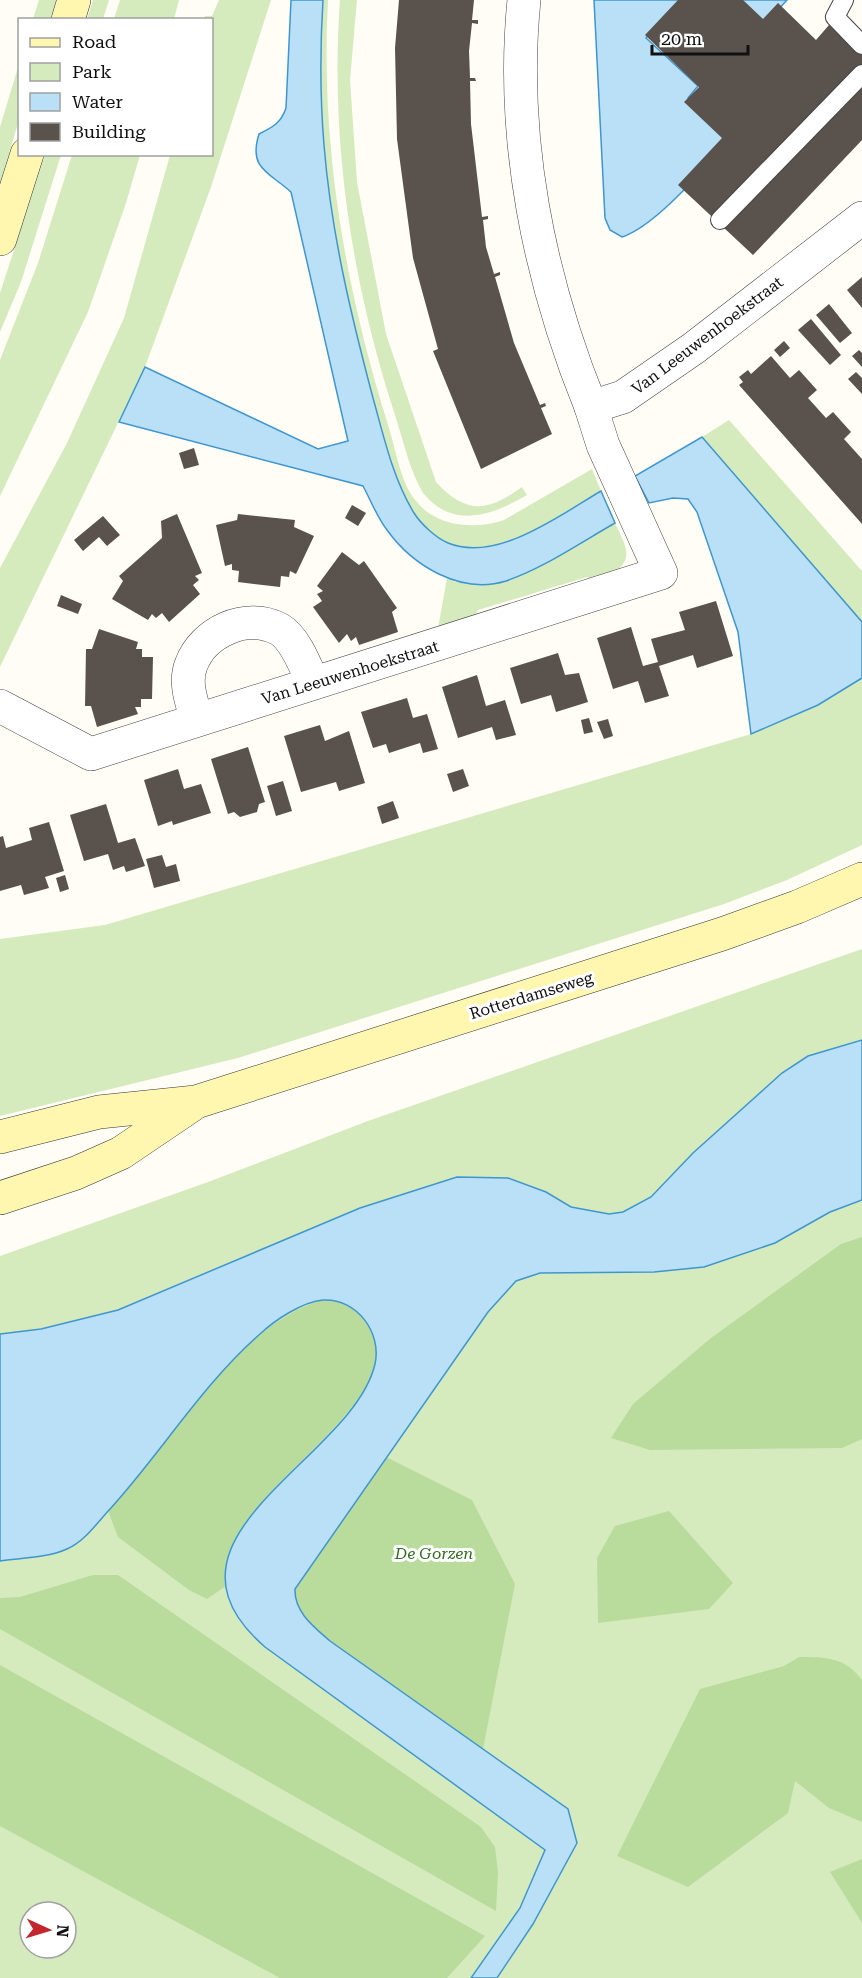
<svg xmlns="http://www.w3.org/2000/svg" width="862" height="1978" font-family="'Roboto Serif',serif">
<rect width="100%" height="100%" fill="#fffdf5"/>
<g fill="#d5ebbd" fill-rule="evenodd">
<path d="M39,0H57L50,19H33Z"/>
<path d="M93,0H109L103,19H87Z"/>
<path d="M120,0H179L174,19H114Z"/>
<path d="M219,0H271L211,187L145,367L0,667V568L67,443L124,318L170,155L212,154V20L204,19L205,16H212Z"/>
<path d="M323,0H328C320,145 345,287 388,425C396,449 400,482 416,501C436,527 475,530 504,520L592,469L601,491C560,515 497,563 448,543C436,538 421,524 414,513C393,479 384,437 373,398C350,315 331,231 324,145C320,97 320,48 323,0Z"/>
<path d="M340,0H357L350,80L357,182L386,334L436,482C468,516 488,511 522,487L527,495C493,515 453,530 423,493C409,469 403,439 394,412C351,279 330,140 340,0Z"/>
<path d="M19,64V120L0,183V127Z"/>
<path d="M45,155H61L21,282L0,332V293Z"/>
<path d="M72,155H140L126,203L88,312L0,496V360L38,263Z"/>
<path d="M729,420L862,571V622L702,437Z"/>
<path d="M615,523C631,556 633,560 602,583L587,577L478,610L469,625L437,634L447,578L455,582L505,581L538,566Z"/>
<path d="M862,678V845L787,880L724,904L238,1058L0,1116V939L105,925L751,734L818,705Z"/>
<path d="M862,949V1978H0V1256L208,1182L368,1121ZM30,1912H66V1948H30Z"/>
</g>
<g fill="#b9dc9c">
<path d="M862,1237V1439L842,1448L650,1450L611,1438L633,1404L711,1338L841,1244Z"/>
<path d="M322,1300C342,1301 357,1308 368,1325C420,1405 211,1496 226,1586L207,1599L189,1590L118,1537L108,1511C168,1445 234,1326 322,1300Z"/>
<path d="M386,1457L472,1500L515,1584L483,1749L330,1641C314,1627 294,1612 295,1589Z"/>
<path d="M669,1511L733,1583L709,1609L598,1623L597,1558L615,1526Z"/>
<path d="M93,1575H118L481,1827L495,1847L498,1872L496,1911L0,1629V1598L20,1597Z"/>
<path d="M799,1657C826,1657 845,1657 862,1680V1822L829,1808L795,1781L788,1813L688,1887L617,1856L700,1689L784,1666Z"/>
<path d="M0,1665L485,1936L447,1978H280L0,1826Z"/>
<path d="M862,1859V1923L830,1872Z"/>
</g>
<g fill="#b9e0f7" stroke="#3f96cf" stroke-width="1.5">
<path d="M291,0H323C320,48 320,97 324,145C331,232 351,315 373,398C384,437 393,479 414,513C421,524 436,538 448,543C497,563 560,515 601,491L615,523C580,543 544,568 506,581C461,595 413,566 387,530C377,517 371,501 363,486L119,422L145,367L318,449L348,441L291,192C269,172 248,169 259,134C273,127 281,123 286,108Z"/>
<path d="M594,0H680L646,38L698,86L688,98L733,138C706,166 656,226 622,237L610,230L605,218Z"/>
<path d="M740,0H787L766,23Z"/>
<path d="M702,437L862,622V678L818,705L751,734L738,632L697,512L688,499L673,498L649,503L635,476Z"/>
<path d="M862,1040V1200L830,1212L775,1243L704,1267L654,1272L540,1273L516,1281L488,1312L295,1589C294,1612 314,1627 330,1641L568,1809L577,1843L533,1924L497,1978H471L520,1908L545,1850L265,1647C138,1537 353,1460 375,1364C382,1333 357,1298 323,1300C302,1302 275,1320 260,1334C202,1385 161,1453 110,1509C97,1523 84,1542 67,1549C47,1558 21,1558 0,1561V1334L41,1329L118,1310L360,1208L457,1177L508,1178L546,1192L571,1207L609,1214L623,1212L651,1197L693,1153L782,1073L808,1056Z"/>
</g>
<g fill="#5a524d">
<path d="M399,0H474L472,20H478V24L472,23L469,51L470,78H475L476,81H470L471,124L482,217L488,216V219L483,220L486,247L494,274L500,272V275L495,277L514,343L540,405L545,403L546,406L541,408L552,434L481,469L433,351L438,349L413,258L397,139L395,48Z"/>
<path d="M678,0H743L763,19L778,3L816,40L829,25L855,49L862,42V140L753,255L678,185L722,138L684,102L699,87L645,35Z"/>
<path d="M862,277V308L847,290Z"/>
<path d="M829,304L852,333L840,343L816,315Z"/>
<path d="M811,319L841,355L830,365L798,330Z"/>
<path d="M784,341L790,348L780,357L774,350Z"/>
<path d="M859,350L862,353V367L852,356Z"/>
<path d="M771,356L790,378L799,370L817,390L808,398L826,418L833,412L851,432L844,439L862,459V524L739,385L743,382L739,377L748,370L751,374Z"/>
<path d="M856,372L862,378V394L848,379Z"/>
<path d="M194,448L199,465L184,469L179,453Z"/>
<path d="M352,505L366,513L358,526L345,518Z"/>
<path d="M177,514L202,573L195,576L199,580L193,585L200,594L169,622L162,613L156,618L152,614L148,620L112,599L123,581L119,576L162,538L161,521Z"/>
<path d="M238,514L295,520L294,527L314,536L296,574L290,571L289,577L281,576L280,587L238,582L239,571L232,570V564L225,566L216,525L237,520Z"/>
<path d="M103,516L120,535L107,546L99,537L83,551L74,540Z"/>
<path d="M342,552L359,565L364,561L397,608L392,612L398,632L359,645L356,637L351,641L347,634L339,643L313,607L322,601L317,594L323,591L317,586Z"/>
<path d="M61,595L82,604L78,614L57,606Z"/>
<path d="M716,601L733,656L697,668L693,655L659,666L669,696L645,703L638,681L613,689L597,638L631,627L643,666L658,662L651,639L685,630L679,612Z"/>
<path d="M99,629L138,642L136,649H142V657H153L152,699H141V707H135L138,714L97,727L91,706H85L86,649H92Z"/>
<path d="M558,653L565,675L579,673L588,702L556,712L551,695L521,704L510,668Z"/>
<path d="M477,675L486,706L505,700L516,735L496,740L492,727L458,738L442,687Z"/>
<path d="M407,698L413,718L427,714L438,749L423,753L420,743L389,753L386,744L373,748L361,712Z"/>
<path d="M589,718L593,732L584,734L581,720Z"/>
<path d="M608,719L613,736L604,739L597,722Z"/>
<path d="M320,725L325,741L349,731L365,783L339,791L336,782L301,792L284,736Z"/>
<path d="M248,747L265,802L259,804L257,812L240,817L234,812L228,814L211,759Z"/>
<path d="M178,769L184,789L201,784L211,813L173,825L172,821L158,826L144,780Z"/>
<path d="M463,769L469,786L453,792L447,774Z"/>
<path d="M283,781L292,811L276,816L267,786Z"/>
<path d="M393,801L399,818L382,824L377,807Z"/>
<path d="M106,804L118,843L135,838L145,866L126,872L124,866L113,870L108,854L84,861L70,815Z"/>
<path d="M49,822L64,871L45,877L49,888L24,895L21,885L0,891V837L3,836L6,848L32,840L29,828Z"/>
<path d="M162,855L166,867L176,864L180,881L154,888L146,859Z"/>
<path d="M65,875L69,889L60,892L56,878Z"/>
</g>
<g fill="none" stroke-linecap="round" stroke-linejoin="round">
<defs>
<g id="lane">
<path d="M844,0L835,17L862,45"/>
<path d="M720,220L862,74"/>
</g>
<g id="street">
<path d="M524,0C510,138 539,279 591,407L623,397L694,348L862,218"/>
<path d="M0,706L91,754L661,573L603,445L591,407"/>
<path d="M197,720C192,703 184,683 191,665C203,632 246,612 279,629C295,638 306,667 313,683"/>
</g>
<g id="secondary">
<path d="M68,20L74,0"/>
<path d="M0,239L27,154"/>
<path d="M0,1137L99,1112L196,1102L722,934L797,907L862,879"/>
<path d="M0,1198L76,1173L121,1153L192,1105"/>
</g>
</defs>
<use href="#lane" stroke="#444" stroke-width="20"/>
<use href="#street" stroke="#444" stroke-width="34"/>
<use href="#secondary" stroke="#333" stroke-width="34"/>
<use href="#lane" stroke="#fff" stroke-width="18"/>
<use href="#street" stroke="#fff" stroke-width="33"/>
<use href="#secondary" stroke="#fff6b0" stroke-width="33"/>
</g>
<g text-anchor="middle" stroke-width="6" stroke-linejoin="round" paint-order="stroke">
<g font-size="16" fill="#111" stroke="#fff">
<text transform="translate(707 335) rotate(-37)" y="6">Van Leeuwenhoekstraat</text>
<text transform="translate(350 672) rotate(-17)" y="6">Van Leeuwenhoekstraat</text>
<text transform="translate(531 995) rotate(-17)" y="6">Rotterdamseweg</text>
</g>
<g font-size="16" font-style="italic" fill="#2f6b1f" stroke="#fff">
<text x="434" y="1559">De Gorzen</text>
</g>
</g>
<rect x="18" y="18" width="195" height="138" fill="#ffffff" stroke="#a0a0a0" stroke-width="1.5"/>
<rect x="30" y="38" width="30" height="9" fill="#fff6b0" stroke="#a0a0a0" stroke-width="1.5"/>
<text x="72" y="48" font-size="18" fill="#111111">Road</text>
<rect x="30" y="63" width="30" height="18" fill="#d5ebbd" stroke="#a0a0a0" stroke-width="1.5"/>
<text x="72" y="78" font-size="18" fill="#111111">Park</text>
<rect x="30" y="93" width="30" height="18" fill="#b9e0f7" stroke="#a0a0a0" stroke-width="1.5"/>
<text x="72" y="108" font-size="18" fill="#111111">Water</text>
<rect x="30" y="123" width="30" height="18" fill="#5a524d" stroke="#a0a0a0" stroke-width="1.5"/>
<text x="72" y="138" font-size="18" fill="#111111">Building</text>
<g transform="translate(48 1930) rotate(94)"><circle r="28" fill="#ffffff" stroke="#a0a0a0" stroke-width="1.5"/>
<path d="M0-4.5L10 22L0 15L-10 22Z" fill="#c4262e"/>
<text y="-9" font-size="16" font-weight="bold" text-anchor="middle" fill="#111111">N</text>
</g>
<path d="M652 45v9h96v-9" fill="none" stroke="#111111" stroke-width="3"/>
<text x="661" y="45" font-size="18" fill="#111111" stroke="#ffffff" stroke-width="4.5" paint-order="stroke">20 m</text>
</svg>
